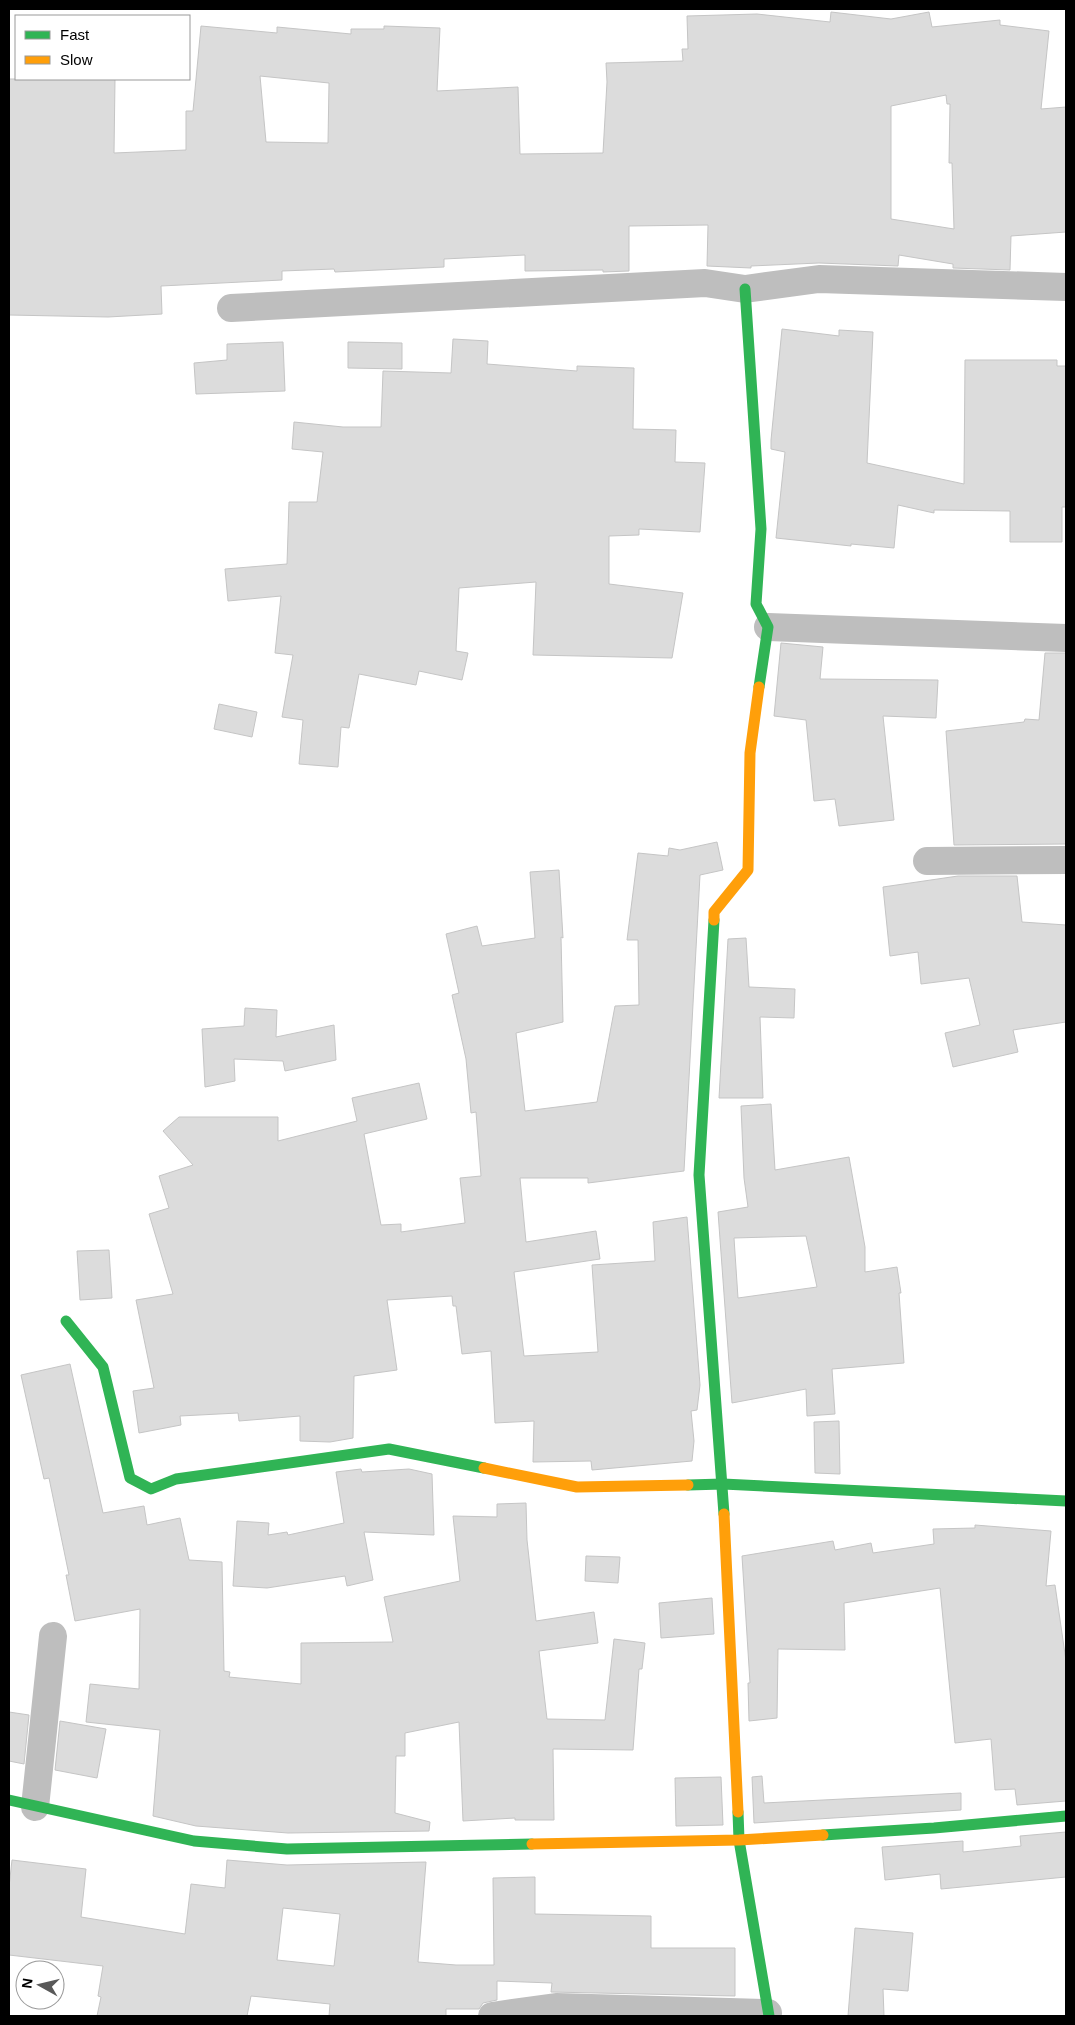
<svg xmlns="http://www.w3.org/2000/svg" width="1075" height="2025" font-family="Arial,sans-serif">
<rect width="100%" height="100%" fill="#fff"/>
<g fill="#dcdcdc" stroke="#c5c5c5" fill-rule="evenodd">
<path d="M831,12L891,19L929,12L932,27L1000,20V25L1049,31L1041,109L1066,107V232L1011,236L1010,270L953,268V264L899,255L898,266L819,263L751,266V268L707,266L708,225L629,226V271L603,272V270L525,271V255L444,259V267L335,272L334,269L282,271V280L161,286L162,314L108,317L9,315V79H115L114,153L186,150V111H193L201,26L277,33V27L351,34V29H384V26L440,28L437,91L518,87L520,154L603,153L607,82L606,63L683,61L682,49H688L687,16L757,14L830,22ZM260,76L329,83L328,143L266,142ZM946,95L947,104H950L949,163H952L954,229L891,219V106Z"/>
<path d="M782,329L839,336V330L873,332L867,463L964,484L965,360H1057V366H1066V507H1062V542H1010V511L934,510V513L898,505L894,548L851,544V546L776,538L785,452L771,449V440Z"/>
<path d="M453,339L488,341L487,364L577,371V366L634,368L633,429L676,430L675,462L705,463L700,532L639,529V535L609,536V584L683,593L672,658L533,655L536,582L459,588L456,651L468,653L462,680L419,671L416,685L359,674L349,728L341,727L338,767L299,764L303,720L282,717L293,655L275,653L281,596L228,601L225,569L287,564L289,502H317L323,452L292,449L294,422L343,427H381L383,371L451,373Z"/>
<path d="M283,342L285,391L196,394L194,363L227,360V344Z"/>
<path d="M348,342L402,343V369L348,368Z"/>
<path d="M781,643L823,647L820,679L938,680L936,718L883,716L894,820L839,826L835,799L814,801L806,720L774,716Z"/>
<path d="M1045,653H1066V844L954,845L946,731L1024,722L1025,719L1039,720Z"/>
<path d="M219,704L257,712L252,737L214,729Z"/>
<path d="M717,842L723,870L700,875L684,1171L588,1183V1178H520L526,1242L596,1231L600,1259L514,1272L524,1356L598,1352L592,1265L655,1261L653,1222L687,1217L700,1385L697,1410L691,1411L694,1441L692,1461L592,1470L591,1461L533,1462L534,1421L495,1423L491,1351L462,1354L456,1306H453L452,1296L387,1300L397,1370L354,1376L353,1438L330,1442L300,1441V1416L239,1421L238,1413L180,1416L181,1425L139,1433L133,1391L154,1388L136,1300L173,1294L149,1214L169,1208L159,1176L193,1165L163,1131L179,1117H278V1141L357,1121L352,1098L419,1083L427,1119L364,1134L381,1225L401,1224V1232L465,1223L460,1178L481,1176L476,1112L471,1113L466,1059L452,995L459,993L446,934L477,926L482,946L535,938L530,872L559,870L563,938L561,937L563,1022L516,1033L525,1111L597,1102L615,1006L639,1005L638,940H627L638,853L668,856L669,848L680,850Z"/>
<path d="M958,876H1017L1022,922L1066,925V1022L1013,1030L1018,1052L953,1067L945,1033L980,1025L969,978L921,984L918,952L890,956L883,887Z"/>
<path d="M746,938L749,987L795,989L794,1018L760,1017L763,1098H719L728,939Z"/>
<path d="M245,1008L277,1010L276,1037L334,1025L336,1060L285,1071L283,1061L234,1059L235,1081L205,1087L202,1029L244,1026Z"/>
<path d="M771,1104L775,1170L849,1157L865,1247V1272L897,1267L901,1293H899L904,1363L832,1369L835,1414L807,1416L806,1389L732,1403L718,1212L748,1207L744,1178L741,1106ZM806,1236L817,1287L738,1298L734,1238Z"/>
<path d="M109,1250L112,1298L80,1300L77,1251Z"/>
<path d="M70,1364L103,1513L144,1506L147,1525L180,1518L189,1560L222,1562L224,1671L230,1672L229,1677L301,1684V1643L393,1642L384,1597L460,1581L453,1516L497,1517V1504L526,1503L527,1540L536,1621L594,1612L598,1643L539,1651L547,1719L605,1720L614,1639L645,1643L642,1669H639L633,1750L553,1749L554,1820H515V1818L463,1821L459,1722L405,1733V1756H396L395,1813L430,1822L429,1831L288,1833L196,1826L153,1816L160,1730L86,1722L90,1684L139,1689L140,1609L75,1621L66,1575H69L49,1478L44,1479L21,1375Z"/>
<path d="M839,1421L840,1474L815,1473L814,1422Z"/>
<path d="M361,1469L362,1472L409,1469L432,1474L434,1535L364,1532L373,1580L347,1586L345,1576L267,1588L233,1586L237,1521L269,1523L268,1535L287,1532L288,1535L344,1523L336,1472Z"/>
<path d="M975,1525L1051,1531L1046,1586L1055,1585L1066,1661V1801L1017,1805L1015,1789L995,1790L991,1739L955,1743L940,1588L844,1603L845,1650L778,1649L777,1718L749,1721L748,1683H750L742,1556L833,1541L835,1550L871,1543L873,1553L934,1544L933,1529L975,1528Z"/>
<path d="M586,1556L620,1557L618,1583L585,1581Z"/>
<path d="M712,1598L714,1634L661,1638L659,1603Z"/>
<path d="M9,1712L29,1715L24,1764L9,1761Z"/>
<path d="M60,1721L106,1729L97,1778L55,1770Z"/>
<path d="M762,1776L764,1803L961,1793V1810L754,1823L752,1777Z"/>
<path d="M721,1777L723,1825L676,1826L675,1778Z"/>
<path d="M1066,1832V1877L941,1889L940,1874L885,1880L882,1847L963,1841V1852L1021,1846L1020,1836Z"/>
<path d="M12,1860L86,1869L81,1917L185,1934L191,1884L225,1888L227,1860L287,1865L426,1862L418,1962L456,1965H494L493,1878L535,1877V1914L651,1916V1948H735V1996L551,1992L552,1983L497,1981V2000L483,2003L479,2009H446V2016H329L330,2004L251,1996L247,2016H97L101,1997L98,1996L103,1966L9,1955V1887ZM283,1908L340,1914L334,1966L277,1960Z"/>
<path d="M855,1928L913,1933L908,1991L883,1989L884,2016H848Z"/>
</g>
<g fill="none" stroke-linecap="round" stroke-linejoin="round">
<g stroke="#bebebe" stroke-width="28">
<path d="M231,308L705,283L745,289L819,279L1066,287"/>
<path d="M768,627L1066,638"/>
<path d="M927,861L1066,860"/>
<path d="M35,1807L53,1636"/>
<path d="M492,2016L556,2007L768,2013"/>
</g>
<g stroke="#30b455" stroke-width="11">
<path d="M745,289L761,529L756,604L768,627L759,687"/>
<path d="M714,920L699,1175L724,1514"/>
<path d="M66,1321L103,1367L130,1478L151,1489L176,1479L389,1449L484,1468"/>
<path d="M688,1485L723,1484L1066,1501"/>
<path d="M9,1800L194,1841L287,1849L532,1844"/>
<path d="M738,1812L739,1840L769,2016"/>
<path d="M823,1835L934,1828L1066,1816"/>
</g>
<g stroke="#ff9f0a" stroke-width="11">
<path d="M714,920V912L748,870L750,753L759,687"/>
<path d="M484,1468L577,1487L688,1485"/>
<path d="M724,1514L738,1812"/>
<path d="M532,1844L739,1840L823,1835"/>
</g>
</g>
<rect width="1075" height="2025" fill="none" stroke="#000000" stroke-width="20"/>
<rect x="15" y="15" width="175" height="65" fill="#ffffff" stroke="#999999"/>
<rect x="25" y="31" width="25" height="8" fill="#30b455" stroke="#999999"/>
<text x="60" y="40" font-size="15" fill="#000000">Fast</text>
<rect x="25" y="56" width="25" height="8" fill="#ff9f0a" stroke="#999999"/>
<text x="60" y="65" font-size="15" fill="#000000">Slow</text>
<g transform="translate(40 1985) rotate(278)"><circle r="24" fill="#ffffff" stroke="#999999"/>
<path d="M0-4L9 19L0 12L-9 19Z" fill="#595959"/>
<text y="-8" font-size="14" font-weight="bold" text-anchor="middle" fill="#000000">N</text>
</g>
</svg>
